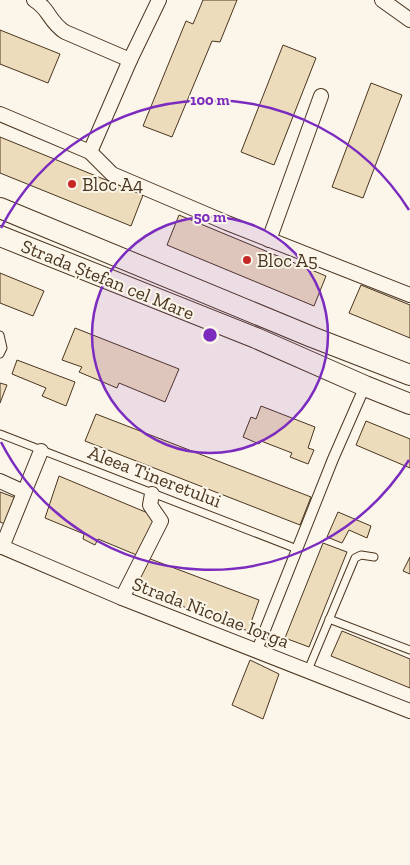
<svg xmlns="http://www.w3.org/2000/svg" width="410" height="865" font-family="'Zilla Slab',serif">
<rect width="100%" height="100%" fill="#fbf6e9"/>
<g fill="#ecdcbc" stroke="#4a3520">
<path d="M203,0H237L220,42L212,41L172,137L143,126L186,21L193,24Z"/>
<path d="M0,30L60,54L48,83L0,64Z"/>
<path d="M283,45L316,58L274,165L241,152Z"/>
<path d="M371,83L402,95L363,198L332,187Z"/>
<path d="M0,137L143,195L131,226L0,173Z"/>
<path d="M179,215L326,276L314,306L167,245Z"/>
<path d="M0,273L44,291L33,316L0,303Z"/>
<path d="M361,285L410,305V338L349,313Z"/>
<path d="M75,328L179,369L165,402L119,383L117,388L79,372L82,367L62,360Z"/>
<path d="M17,360L75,382L66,406L42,396L46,388L12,374Z"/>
<path d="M0,383L7,385L0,403Z"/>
<path d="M261,406L315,427L308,448L314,450L308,464L290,457L292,453L261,441L259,444L243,437L251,417L256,419Z"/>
<path d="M96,414L311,497L300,525L85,441Z"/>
<path d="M366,421L410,439V468L356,445Z"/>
<path d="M59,476L155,516L139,556L98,539L95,545L83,539L84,534L45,518Z"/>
<path d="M0,492L16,498L5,524L0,522Z"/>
<path d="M338,512L371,526L367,538L349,530L342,543L327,537Z"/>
<path d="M323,543L347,552L309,647L285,638Z"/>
<path d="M145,557L259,600L248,631L134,588Z"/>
<path d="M410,557V574L403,571Z"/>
<path d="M342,631L410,659V688L331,656Z"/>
<path d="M250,660L279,674L263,719L232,705Z"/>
</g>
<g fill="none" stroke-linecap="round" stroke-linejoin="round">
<defs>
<g id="service">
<path d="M0,335L3,348L0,354"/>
<path d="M0,434L297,549"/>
<path d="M329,619L410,650"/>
<path d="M308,670L355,558L361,555L374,557"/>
</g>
<path id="pedestrian" d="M257,650L333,459L365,386"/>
<g id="minor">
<path d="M34,0C49,8 49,22 65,32L130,60"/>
<path d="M382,0L410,20"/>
<path d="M0,114L90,152L112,174L227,223L410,295"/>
<path d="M90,152L130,60L159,0"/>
<path d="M269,240L321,96"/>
<path d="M0,481L24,492"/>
<path d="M0,546L122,598L410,711"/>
<path d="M2,547L41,451"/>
<path d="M122,598L161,521L150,505L152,494"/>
</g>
<g id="secondary">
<path d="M0,208L312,337L410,375"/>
<path d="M0,236L256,338L365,386L410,404"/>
</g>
</defs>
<use href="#service" stroke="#4a3520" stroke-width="9"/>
<use href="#pedestrian" stroke="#4a3520" stroke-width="12"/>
<use href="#minor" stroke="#4a3520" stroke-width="16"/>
<use href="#secondary" stroke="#4a3520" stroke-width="22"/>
<use href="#service" stroke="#fbf6e9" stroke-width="7"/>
<use href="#pedestrian" stroke="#fbf6e9" stroke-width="10"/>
<use href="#minor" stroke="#fbf6e9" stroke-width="14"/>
<use href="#secondary" stroke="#fbf6e9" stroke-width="20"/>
</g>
<circle cx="210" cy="335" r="118" fill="#7b2cbf" fill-opacity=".12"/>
<g fill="none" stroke="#7b2cbf" stroke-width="2.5">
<circle cx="210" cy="335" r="118"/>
<path d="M409 460A235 235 0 0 1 1 442M1 228A235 235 0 0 1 409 210"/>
</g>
<g fill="#c62828" stroke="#fbf6e9" stroke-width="2">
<circle cx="72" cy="184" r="5"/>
<circle cx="247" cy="260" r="5"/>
</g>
<g text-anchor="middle" stroke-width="4" stroke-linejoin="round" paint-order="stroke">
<g font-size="19" fill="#4a3520" stroke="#fbf6e9" text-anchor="start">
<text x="82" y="191">Bloc A4</text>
<text x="257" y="267">Bloc A5</text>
</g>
<g font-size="19" fill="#4a3520" stroke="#fbf6e9">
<text transform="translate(108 279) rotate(22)" y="7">Strada Ștefan cel Mare</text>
<text transform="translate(155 476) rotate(21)" y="7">Aleea Tineretului</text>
<text transform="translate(211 612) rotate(21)" y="7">Strada Nicolae Iorga</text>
</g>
</g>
<circle cx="210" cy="335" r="8" fill="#7b2cbf" stroke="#fbf6e9" stroke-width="2.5"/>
<g font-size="15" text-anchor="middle" font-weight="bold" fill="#7b2cbf" stroke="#fbf6e9" stroke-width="4" stroke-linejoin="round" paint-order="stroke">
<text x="210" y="105">100 m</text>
<text x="210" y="222">50 m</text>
</g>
</svg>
